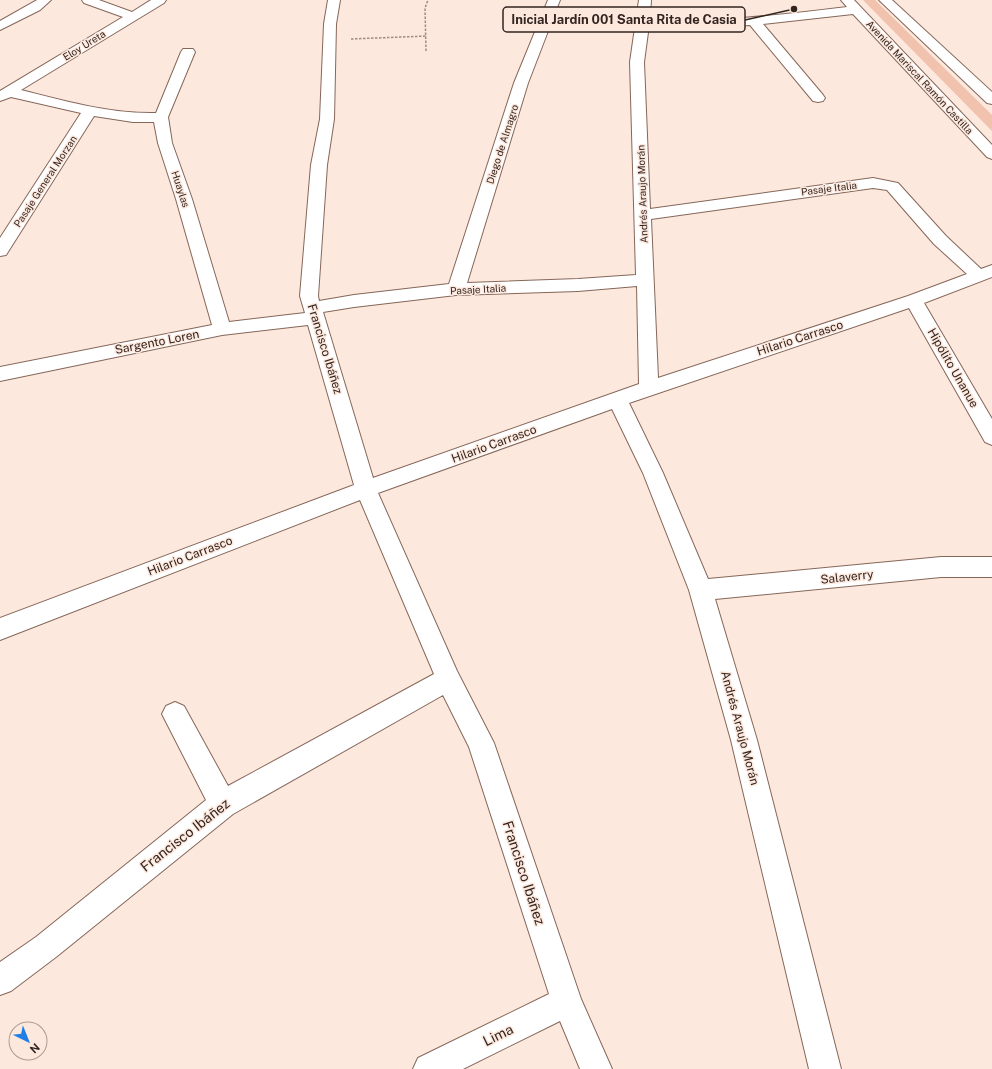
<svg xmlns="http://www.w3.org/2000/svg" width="992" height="1069" font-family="'Public Sans',sans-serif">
<rect width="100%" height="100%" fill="#fde8de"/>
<path fill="#f1c2ad" d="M863,0H875L992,115V131Z"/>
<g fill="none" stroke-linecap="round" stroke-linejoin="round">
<defs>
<g id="street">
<path d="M37,0H51L40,10L0,30V21Z"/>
<path d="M82,0H99L132,12L151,0H166L164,3L21,90C65,101 110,114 156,113L181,52L183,49H193L195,52L168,117L172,143L192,199L229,322L305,313L300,296L311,165L320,119L324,24L328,0H340L336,24L334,119L327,165L318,296L319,301L354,295L449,284L514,83L548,0H560L528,83L467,283L578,279L636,275L630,62L639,0H651L650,18C716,23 781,15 847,7L841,0H854L992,145V159L987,157L853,14L763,24L823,95L825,98L823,101L818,102L813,101L750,25L697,28L649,25L644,62L650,209L873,178L898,183L946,236L981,269L992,265V277L924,303L992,419V445L985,442L909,308L629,403L663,473L708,579L941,557H992V577H941L715,599L757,740L841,1069H809L731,740L689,590L643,473L612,409L378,493L457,671L494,743L581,999L612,1069H580L560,1021L463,1069H413L418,1058L549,994L469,747L443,695L233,814L56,957L11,991L0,995V962L36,937L206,800L162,714L166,706L175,702L184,706L228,786L434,674L360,500L0,640V618L354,485L308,325L222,335L0,381V367L212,325L176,199L158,143L154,122H133L94,116L6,255L0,256V238L81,113L11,97L0,101V91L123,17L84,3ZM873,188L887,190L934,244L967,274L908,296L658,378L651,219ZM637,286L639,384L373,478L323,312L354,307L456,295L578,291Z"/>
<path d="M879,0H892L992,92V104L987,103Z"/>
</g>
</defs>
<use href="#street" stroke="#856759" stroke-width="2"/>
<g stroke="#9d8c83" stroke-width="1.5" stroke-dasharray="2.5 1.5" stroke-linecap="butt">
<path d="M351,39L427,36"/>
<path d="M426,51L425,8L428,0"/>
</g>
<use href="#street" fill="#fff" fill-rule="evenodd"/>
</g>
<g text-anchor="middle" stroke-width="3" stroke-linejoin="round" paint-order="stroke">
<g font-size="10" fill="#32251f" stroke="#fde8de">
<text transform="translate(84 45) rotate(-32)" y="4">Eloy Ureta</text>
<text transform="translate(920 77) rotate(47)" y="4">Avenida Mariscal Ramón Castilla</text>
<text transform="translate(502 144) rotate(-72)" y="4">Diego de Almagro</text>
<text transform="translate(45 181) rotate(-57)" y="4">Pasaje General Morzan</text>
<text transform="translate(829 188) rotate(-7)" y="4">Pasaje Italia</text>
<text transform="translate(181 189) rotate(72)" y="4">Huaylas</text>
<text transform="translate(642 194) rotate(-92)" y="4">Andrés Araujo Morán</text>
<text transform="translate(478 289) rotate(-3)" y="4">Pasaje Italia</text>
</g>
<g font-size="12" fill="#32251f" stroke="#fde8de">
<text transform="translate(800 338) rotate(-18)" y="4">Hilario Carrasco</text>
<text transform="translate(157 342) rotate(-11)" y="4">Sargento Loren</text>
<text transform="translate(325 349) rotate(73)" y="4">Francisco Ibáñez</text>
<text transform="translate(953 368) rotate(60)" y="4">Hipólito Unanue</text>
<text transform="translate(494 444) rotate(-20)" y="4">Hilario Carrasco</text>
<text transform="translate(190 556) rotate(-21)" y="4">Hilario Carrasco</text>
<text transform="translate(847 577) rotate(-6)" y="4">Salaverry</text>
<text transform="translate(740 728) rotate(75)" y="4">Andrés Araujo Morán</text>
</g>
<g font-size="14" fill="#32251f" stroke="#fde8de">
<text transform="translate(185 835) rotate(-38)" y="5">Francisco Ibáñez</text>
<text transform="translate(524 873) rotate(72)" y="5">Francisco Ibáñez</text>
<text transform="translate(498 1035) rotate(-26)" y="5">Lima</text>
</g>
</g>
<path fill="none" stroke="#32251f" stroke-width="1.5" d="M794 9L745 20"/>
<circle fill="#32251f" stroke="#fde8de" stroke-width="1.5" cx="794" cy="9" r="4"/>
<rect fill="#fde8de" stroke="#32251f" stroke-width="1.5" x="503" y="7" width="242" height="25" rx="4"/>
<g font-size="13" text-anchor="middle" font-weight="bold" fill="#32251f">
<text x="624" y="24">Inicial Jardín 001 Santa Rita de Casia</text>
</g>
<g transform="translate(28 1041) rotate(137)"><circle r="19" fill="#fde8de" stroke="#ac9a92"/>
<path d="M0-3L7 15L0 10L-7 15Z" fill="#207ee7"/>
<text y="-6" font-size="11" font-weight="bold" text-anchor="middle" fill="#32251f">N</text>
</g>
</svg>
